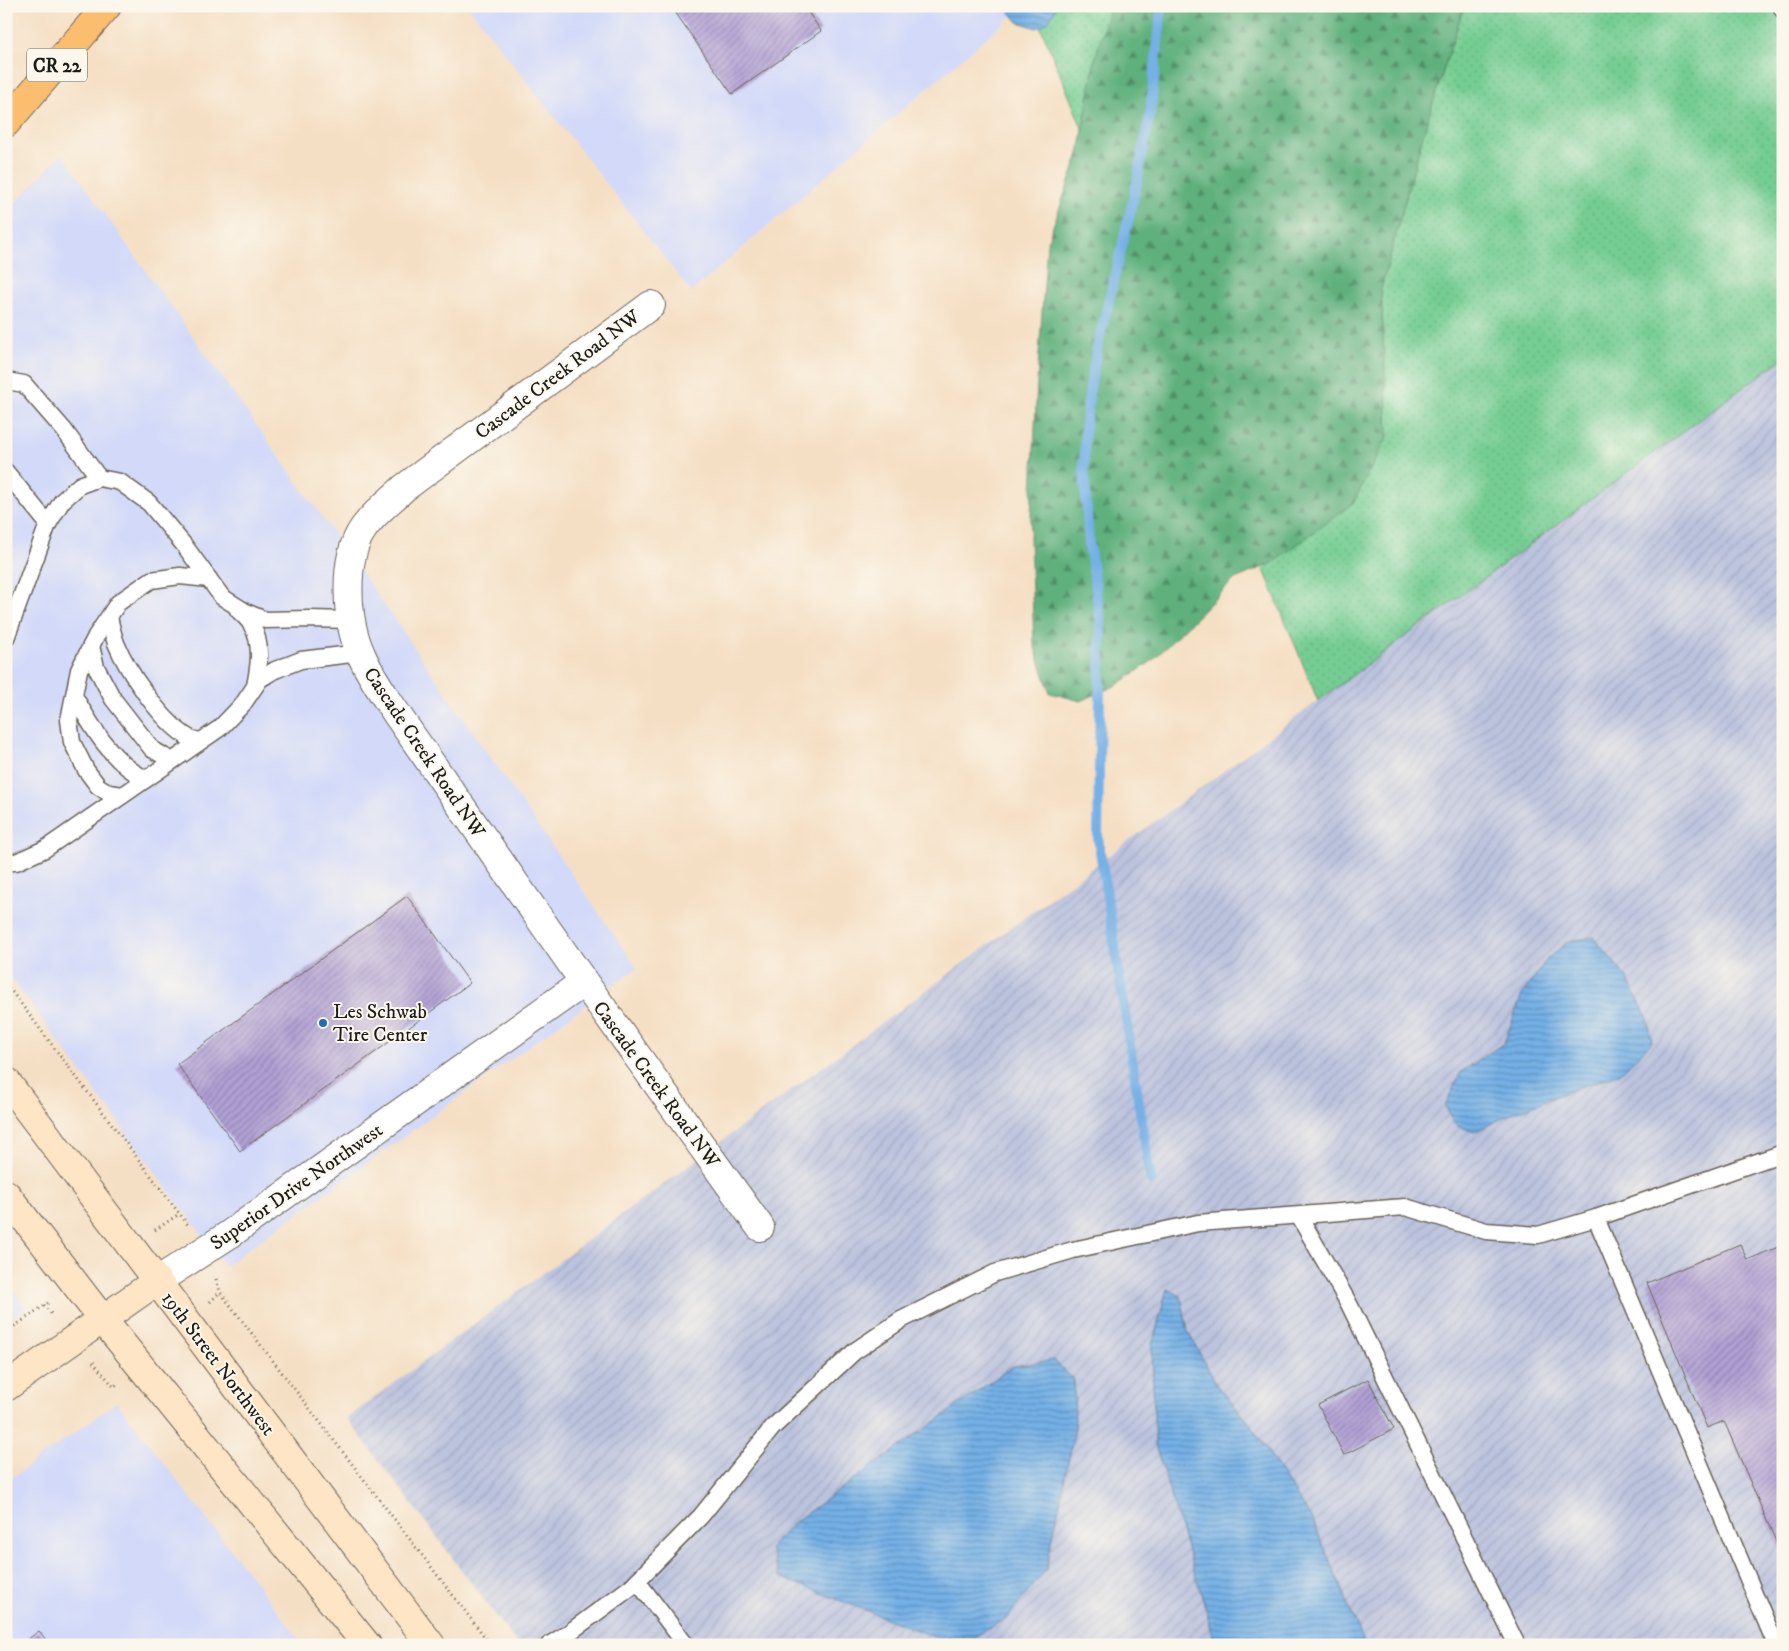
<svg xmlns="http://www.w3.org/2000/svg" width="1789" height="1651" font-family="'IM FELL DW Pica',serif">
<defs>
<pattern id="industrial-furrows" width="10" height="10" patternUnits="userSpaceOnUse" patternTransform="scale(1.25)"><rect width="10" height="10" fill="#bcc3de"/><path d="M-1 1l2-2M0 10L10 0M9 11l2-2" fill="none" stroke="#a1a7be"/></pattern>
<pattern id="grass-dots" width="8" height="8" patternUnits="userSpaceOnUse" patternTransform="scale(1.25)"><rect width="8" height="8" fill="#74cd93"/><path d="M2 2h.1M6 6h.1" fill="none" stroke="#64af7e" stroke-width="1.8" stroke-linecap="round"/></pattern>
<pattern id="forest-firs" width="22" height="20" patternUnits="userSpaceOnUse" patternTransform="scale(1.25)"><rect width="22" height="20" fill="#5fb07d"/><path d="M5 1l3.5 6h-7zM16 11l3.5 6h-7z" fill="#4e8e66"/></pattern>
<pattern id="water-rules" width="6" height="5" patternUnits="userSpaceOnUse" patternTransform="scale(1.25)"><rect width="6" height="5" fill="#74b0e6"/><path d="M0 2.5h6" fill="none" stroke="#5e8eba"/></pattern>
<pattern id="building-hatch" width="6" height="6" patternUnits="userSpaceOnUse" patternTransform="scale(1.25)"><rect width="6" height="6" fill="#b1a0d5"/><path d="M-1 1l2-2M0 6l6-6M5 7l2-2" fill="none" stroke="#8f82ac"/></pattern>
</defs>
<rect width="100%" height="100%" fill="#fbf7ec"/>
<filter id="ink" filterUnits="userSpaceOnUse"><feTurbulence type="fractalNoise" baseFrequency=".02" numOctaves="2"/><feDisplacementMap in="SourceGraphic" scale="10" xChannelSelector="R" yChannelSelector="G"/><feConvolveMatrix kernelMatrix="1 2 1 2 8 2 1 2 1" color-interpolation-filters="sRGB"/></filter>
<filter id="wash" filterUnits="userSpaceOnUse"><feTurbulence type="fractalNoise" baseFrequency=".0096" numOctaves="4" result="noise"/><feDisplacementMap in="SourceGraphic" scale="20" xChannelSelector="R" yChannelSelector="G"/><feGaussianBlur stdDeviation="1.12" result="paint"/><feColorMatrix in="noise" values="0 0 0 0 0 0 0 0 0 0 0 0 0 0 0 0 0 1.4 0 .05"/><feComposite in="paint" operator="in"/></filter>
<g filter="url(#wash)">
<rect width="100%" height="100%" fill="#f5dfc4"/>
<g fill="#d2d9f9">
<path d="M468,6H1023L691,292Z"/>
<path d="M62,154L351,557L637,968L225,1266L6,971V212Z"/>
<path d="M6,1282L27,1307L6,1321Z"/>
<path d="M117,1402L304,1645H6V1482Z"/>
</g>
<path fill="url(#industrial-furrows)" d="M1783,358V1645H518L347,1418Z"/>
<path fill="url(#grass-dots)" stroke="#487458" d="M1032,6H1783V358L1318,701Z"/>
<path fill="url(#forest-firs)" stroke="#3e664c" d="M1110,6H1464L1424,131L1381,289L1388,436L1353,503L1271,564L1235,579L1152,661L1117,685L1081,701L1050,693L1034,645L1030,537L1037,382L1047,243L1079,154L1094,63Z"/>
<g fill="url(#water-rules)" stroke="#486681">
<path d="M1005,6H1056V8L1047,23L1037,28L1018,22Z"/>
<path d="M1593,937L1627,978L1648,1019L1652,1042L1621,1073L1577,1088L1511,1114L1474,1132L1455,1125L1445,1106L1461,1072L1504,1043L1522,995L1547,959L1569,941Z"/>
<path d="M1167,1289L1181,1296L1188,1332L1218,1387L1248,1421L1313,1521L1365,1645H1215L1208,1616L1155,1444L1152,1346Z"/>
<path d="M1054,1360L1074,1380L1075,1429L1046,1570L1007,1618L976,1636L934,1637L780,1577L770,1548L793,1523L1013,1366Z"/>
</g>
<g fill="none" stroke-linecap="round" stroke-linejoin="round">
<path stroke="#74b0e6" stroke-width="10" d="M1151,1181L1098,838L1101,623L1089,544L1084,466L1085,427L1090,388L1097,349L1135,192L1150,114L1162,6"/>
</g>
<g id="blocks">
<g fill="url(#building-hatch)">
<path d="M671,6H804L821,31L732,94Z"/>
<path d="M407,896L470,983L240,1151L177,1064Z"/>
<path d="M1740,1244L1747,1260L1783,1245V1558L1724,1421L1707,1428L1647,1283Z"/>
<path d="M1368,1379L1394,1429L1344,1455L1318,1405Z"/>
<path d="M39,1631L50,1645H20Z"/>
</g>
</g>
</g>
<g filter="url(#ink)">
<use href="#blocks" fill-opacity="0" stroke="#686057" stroke-width="1"/>
<g fill="none" stroke-linecap="round" stroke-linejoin="round">
<defs>
<g id="lane">
<path d="M1781,6L1783,10"/>
<path d="M6,381L24,384L64,430L99,478"/>
<path d="M6,472L48,524"/>
<path d="M238,610C242,614 248,619 251,624C263,643 259,666 255,686"/>
<path d="M109,617C111,626 113,635 116,643C127,671 161,720 186,736C190,739 195,740 200,741"/>
<path d="M6,638L48,524L62,501L80,485L99,478L120,482L149,503L184,545L222,597L246,612L265,620L309,619L351,620"/>
<path d="M91,646L96,667L113,699L152,749L172,761"/>
<path d="M74,696C92,727 113,764 146,779"/>
<path d="M123,795L109,793L98,786L86,770L72,742L69,720L79,670L96,636L118,603L151,580L180,576L209,579"/>
<path d="M6,862H16L45,849L220,728L243,704L260,679L275,670L301,660L360,653"/>
<path d="M1299,1216L1348,1302L1517,1645"/>
<path d="M1596,1218L1776,1645"/>
<path d="M637,1581L686,1645"/>
<path d="M549,1645L570,1632L631,1587L701,1516L773,1427L855,1351L901,1320L995,1273L1073,1250L1198,1223L1405,1207L1486,1231L1538,1235L1596,1218L1783,1153"/>
</g>
<g id="street">
<path d="M651,305L404,488C390,501 374,513 363,529C342,559 346,622 361,654C370,676 385,696 398,716L584,982L760,1227"/>
<path d="M157,1281L230,1234L584,982"/>
</g>
<g id="secondary">
<path d="M6,1081L431,1645"/>
<path d="M6,1194L103,1320L367,1645"/>
<path d="M6,1387L157,1281"/>
</g>
<path id="primary" d="M6,123L107,6"/>
</defs>
<use href="#lane" stroke="#686057" stroke-width="19"/>
<use href="#street" stroke="#686057" stroke-width="30"/>
<use href="#secondary" stroke="#686057" stroke-width="30"/>
<use href="#primary" stroke="#686057" stroke-width="30"/>
<g stroke="#686057" stroke-width="3" stroke-dasharray="1 4" stroke-linecap="butt">
<path d="M6,984L188,1225"/>
<path d="M155,1230L179,1214"/>
<path d="M216,1279L220,1292L491,1645"/>
<path d="M210,1302L220,1292"/>
<path d="M44,1305L53,1316"/>
<path d="M6,1332L51,1301"/>
<path d="M93,1362L114,1387L117,1384"/>
</g>
<use href="#lane" stroke="#fff" stroke-width="16"/>
<use href="#street" stroke="#fff" stroke-width="28"/>
<use href="#secondary" stroke="#fde5c5" stroke-width="28"/>
<use href="#primary" stroke="#fbbd6e" stroke-width="28"/>
</g>
</g>
<circle fill="#1f6fb2" stroke="#fbf7ec" stroke-width="2" cx="323" cy="1023" r="5"/>
<g text-anchor="middle" stroke-width="4" stroke-linejoin="round" paint-order="stroke">
<rect fill="#fbf7ec" stroke="#5f5e5a" stroke-width="1" x="27" y="48.5" width="60" height="33" rx="4"/>
<g font-size="19" font-weight="bold" fill="#1c1c1c">
<text x="57" y="72">CR 22</text>
</g>
<g font-size="20" fill="#1c1c1c" stroke="#fbf7ec">
<text transform="translate(557 374) rotate(-37)" y="7">Cascade Creek Road NW</text>
<text transform="translate(425 752) rotate(56)" y="7">Cascade Creek Road NW</text>
<text transform="translate(657 1084) rotate(54)" y="7">Cascade Creek Road NW</text>
<text transform="translate(296 1186) rotate(-35)" y="7">Superior Drive Northwest</text>
<text transform="translate(219 1363) rotate(53)" y="7">19th Street Northwest</text>
</g>
<g font-size="20" fill="#1c1c1c" stroke="#fbf7ec" text-anchor="start">
<text x="333" y="1018">Les Schwab<tspan x="333" dy="23">Tire Center</tspan></text>
</g>
</g>
<rect width="1789" height="1651" fill="none" stroke="#fbf7ec" stroke-width="25"/>
</svg>
